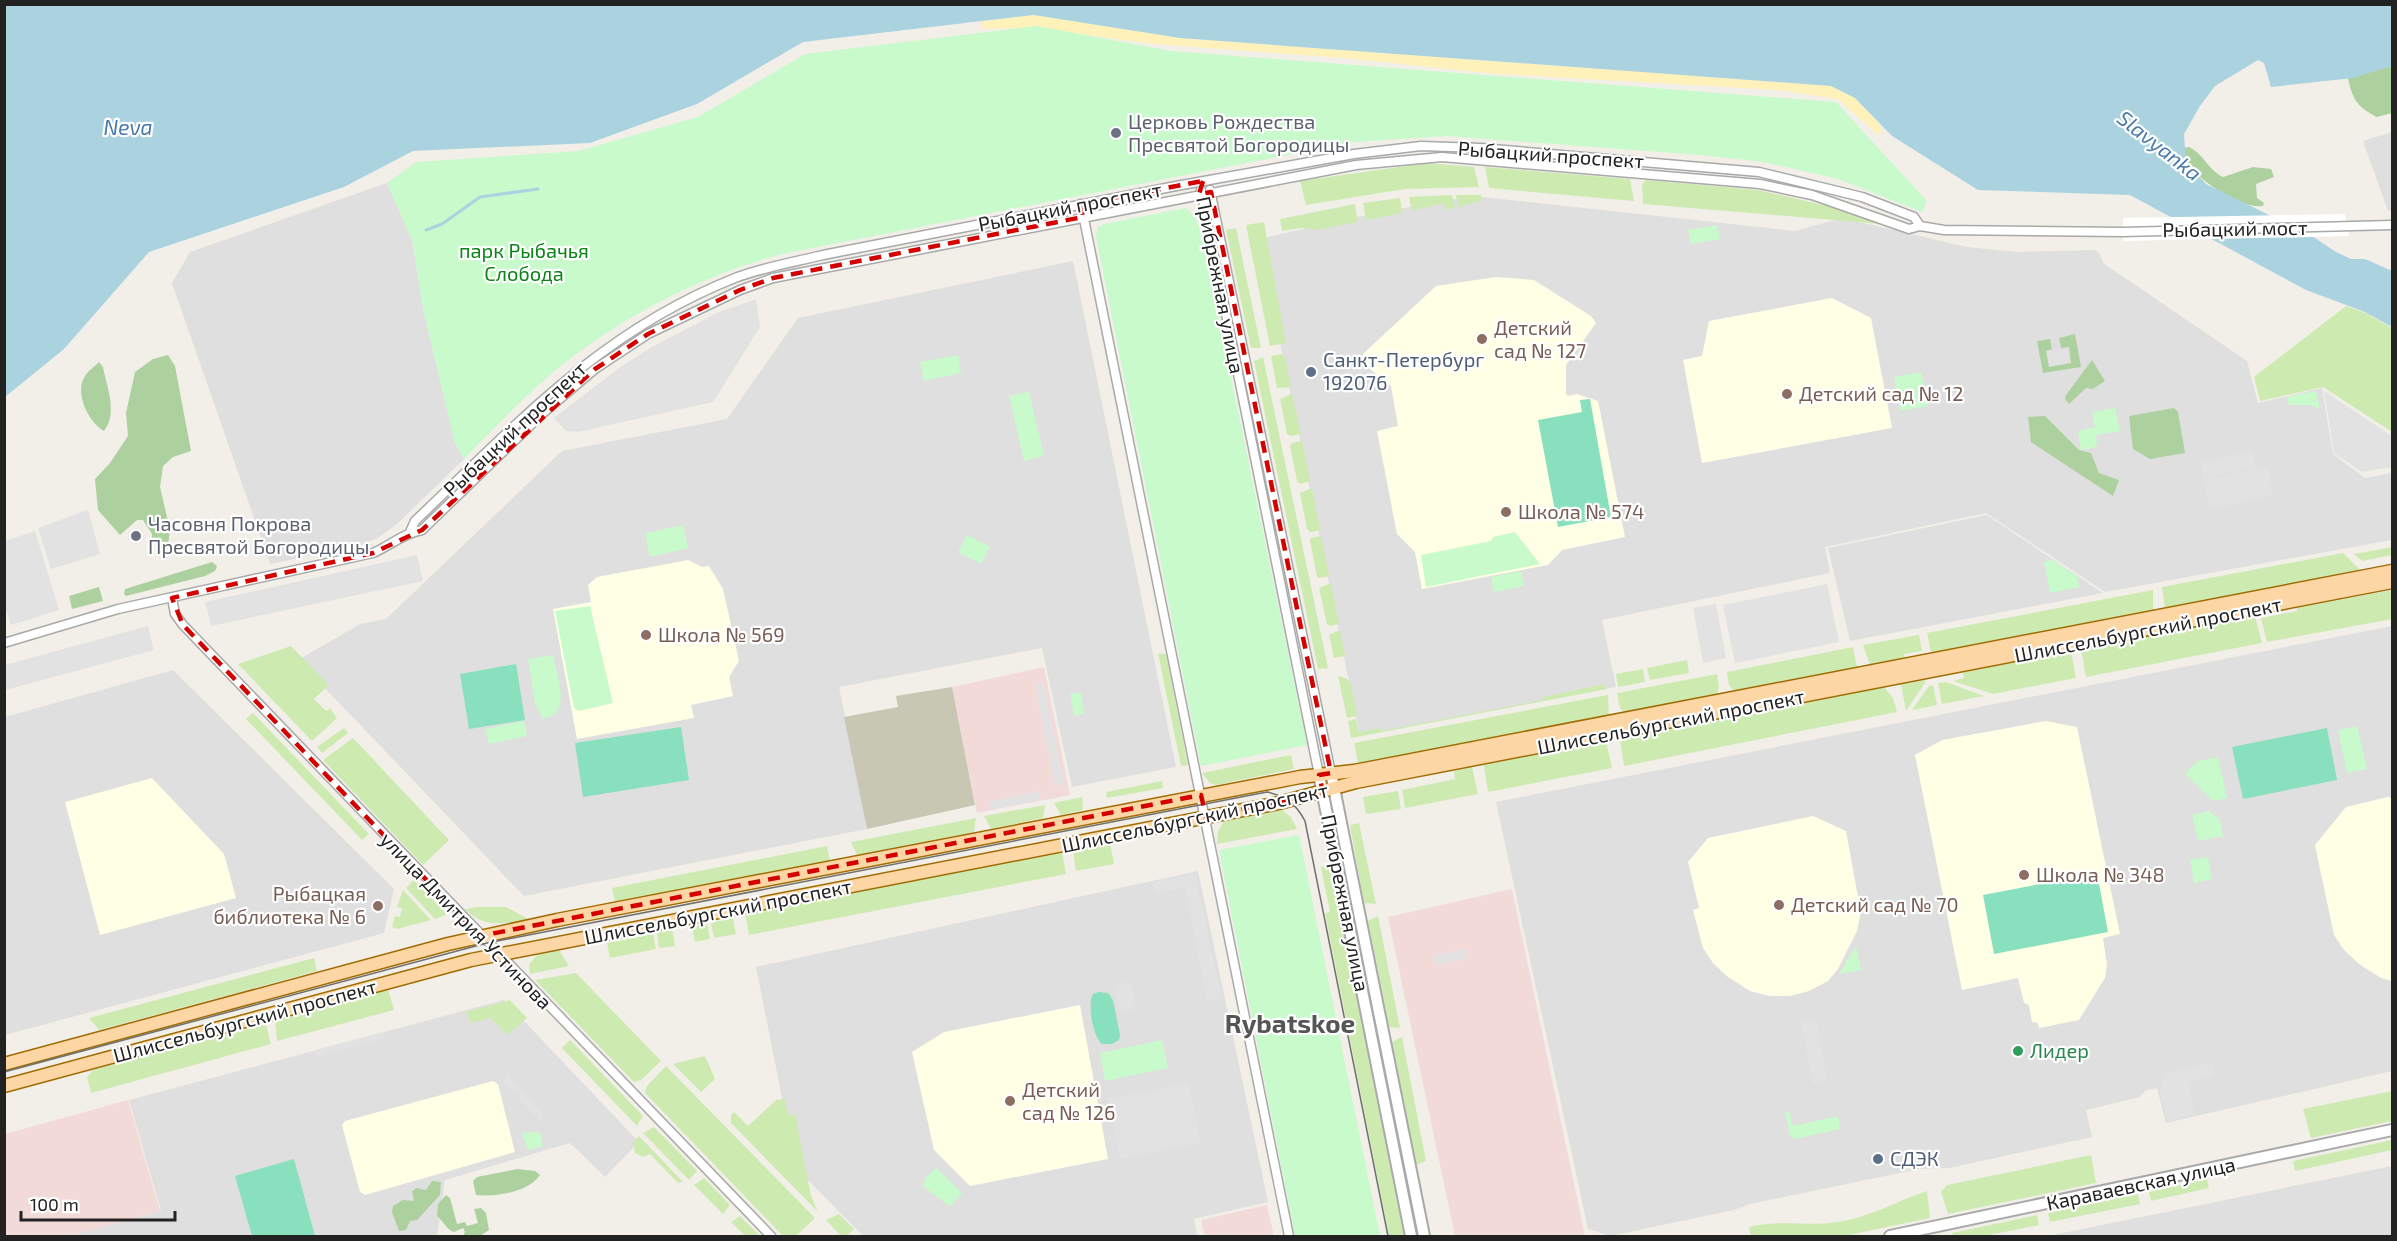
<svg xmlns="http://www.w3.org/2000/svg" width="2397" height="1241" font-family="'Exo 2',sans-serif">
<rect width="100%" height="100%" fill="#f2efe9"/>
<g fill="#e0dfdf">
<path d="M2392,132V211H2388L2363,141Z"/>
<path d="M387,183L412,240L424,313L455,443L464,459L396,525L378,538L358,546L270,564L172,283L190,252Z"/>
<path d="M1474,196L1795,231L1842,218L1967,247L2017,252L2095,250L2100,254L2103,263L2247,361L2258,403L2322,388L2333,454L2365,478L2392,473V540L2105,592L1986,513L1825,547L1830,573L1602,620L1616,687L1360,736L1259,239L1375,213Z"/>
<path d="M1073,261L1176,767L1072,787L1042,648L839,687L867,829L524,896L298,660L360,624L386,619L562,451L727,419L798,318Z"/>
<path d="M1987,515L2103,593L1850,641L1828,548Z"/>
<path d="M2392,626V1071L2166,1123L2157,1088L2146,1090L2140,1097L2086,1110L2092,1137L1949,1168L1919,1169L1750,1204L1734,1210L1610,1236L1588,1229L1496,802Z"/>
<path d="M173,670L394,889L384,933L5,1035V717Z"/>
<path d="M1198,871L1268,1202L1194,1219L1197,1236H863L796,1168L756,967Z"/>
<path d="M504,1000L639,1142L605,1177L570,1143L445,1180L437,1236H68L161,1211L129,1100Z"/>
<path d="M2392,1166V1236H2048Z"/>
</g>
<g fill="#f2dad9">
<path d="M1044,667L1070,795L977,813L952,687Z"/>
<path d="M1512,889L1585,1236H1455L1388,917Z"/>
<path d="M128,1100L160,1211L71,1236H5V1134Z"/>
<path d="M1267,1205L1274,1236H1205L1201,1220Z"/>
</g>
<g fill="#ffffe5">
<path d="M1496,277L1534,280L1591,316L1596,323L1566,365V393L1567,396L1577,394L1598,401L1625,537L1562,550L1548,565L1422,589L1415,552L1397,534L1377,431L1398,426L1391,386L1365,365L1363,354L1436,286Z"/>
<path d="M1832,298L1871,318L1892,428L1702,463L1683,360L1702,356L1709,321Z"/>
<path d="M688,560L702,567L709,566L723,589L739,661L729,677L733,696L691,705L694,718L577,739L553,609L591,602L588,585L597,577Z"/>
<path d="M2046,721L2077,727L2120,934L2103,938L2107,965L2105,978L2079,1020L2039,1028L2038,1023L2032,1022L2029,1005L2024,1003L2018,978L1962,990L1915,755L1942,740Z"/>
<path d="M152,778L224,854L236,898L100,935L65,802Z"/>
<path d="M2388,797L2392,798V981L2381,978L2359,964L2344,950L2334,935L2315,845L2346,807Z"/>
<path d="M1813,816L1846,831L1859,902L1860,916L1857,931L1838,969L1828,981L1809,991L1790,996H1770L1750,991L1728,977L1713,963L1703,948L1693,910L1699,908L1688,862L1708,838Z"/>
<path d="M1080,1005L1108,1159L970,1186L934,1150L912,1052L944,1032Z"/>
<path d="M493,1081L498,1084L515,1152L365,1195L360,1192L342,1125L345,1121Z"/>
</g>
<path fill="#c7c7b4" d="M952,687L975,805L867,829L844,717L898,707L896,696Z"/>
<g fill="#cdebb0">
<path d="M1427,163L1474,167L1479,187L1405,189L1306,205L1300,181Z"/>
<path d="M1485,167L1630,179L1634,201L1489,188Z"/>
<path d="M1646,180L1758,190L1828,206L1881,224L1643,204L1642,185Z"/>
<path d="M1452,195L1455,208L1446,210L1444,203L1412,211L1409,197Z"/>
<path d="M1456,195H1481V201L1458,207Z"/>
<path d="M1400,198L1402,213L1366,220L1363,203Z"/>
<path d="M1355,204L1358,222L1317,230L1301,228L1282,231L1280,219Z"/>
<path d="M1264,222L1286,343L1270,346L1246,225Z"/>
<path d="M1236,228L1261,348H1251L1226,230Z"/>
<path d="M2346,306L2366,313L2392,328V432L2323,387L2260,401L2254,377Z"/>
<path d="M1281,354L1285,357L1291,387L1277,388L1271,356Z"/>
<path d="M1263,357L1328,668L1318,669L1254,361Z"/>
<path d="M1292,394L1301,434L1290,436L1287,434L1280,399Z"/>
<path d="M1302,441L1310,481L1300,484L1297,481L1290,446L1292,443Z"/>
<path d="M1312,488L1320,530L1310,532L1307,529L1300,493Z"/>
<path d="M1321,536L1329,576L1320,578L1317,577L1310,541L1311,538Z"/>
<path d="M2392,547V555L2362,561L2354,554Z"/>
<path d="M2343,553L2360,570L2165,608L2162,587Z"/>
<path d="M1331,583L1339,624L1330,626L1327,624L1319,588Z"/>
<path d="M2153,590V610L1931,653L1927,633Z"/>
<path d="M2392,590V619L2267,642L2261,618L2297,611V608Z"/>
<path d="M2255,616L2262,643L2086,677L2081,649Z"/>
<path d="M1340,630L1345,656L1334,658L1329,635Z"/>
<path d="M1919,635L1922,651L1904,654L1905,658L1870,665L1863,645Z"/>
<path d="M291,646L329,685L314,699L326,711L330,708L337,718L312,741L238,664Z"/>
<path d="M1853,647L1857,667L1734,691L1729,685L1727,672Z"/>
<path d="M2071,651L2076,678L1993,694L1953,681L1964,678L1963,672Z"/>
<path d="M1158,653L1166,654L1188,765L1181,766Z"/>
<path d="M1687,660L1689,673L1650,680L1647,668Z"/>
<path d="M1643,669L1645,682L1618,687L1616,674Z"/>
<path d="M1717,674L1719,687L1717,694L1624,712L1620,708L1617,693Z"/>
<path d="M1338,676L1346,678L1351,684L1357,716L1347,718Z"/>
<path d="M1925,680V683L1906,711L1901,684Z"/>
<path d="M1946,682L1984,696L1942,704L1938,683Z"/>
<path d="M1604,684L1607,689L1351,738L1348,721L1356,719L1359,732L1379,728L1380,731L1543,700V697Z"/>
<path d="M1933,685L1937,705L1912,710L1929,686Z"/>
<path d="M1884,687L1893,698L1897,712L1624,766L1620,739Z"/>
<path d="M1608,695L1609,715L1358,763L1354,743Z"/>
<path d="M253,713L369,834L362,840L246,719Z"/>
<path d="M344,728L348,733L322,753L317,747Z"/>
<path d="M353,738L449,840L423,865L323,760Z"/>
<path d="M1606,741L1612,768L1488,792L1484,765Z"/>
<path d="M1291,755L1294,769L1216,785L1210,783L1202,773Z"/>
<path d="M1472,767L1478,794L1405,808L1402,790L1455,779L1454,771Z"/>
<path d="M1162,781L1163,788L1107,798L1106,792Z"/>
<path d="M1398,791L1401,809L1366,814L1363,797Z"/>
<path d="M1082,797L1083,810L1061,815L1054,803Z"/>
<path d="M1045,805L1043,818L991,829L984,816Z"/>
<path d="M1282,810L1291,817L1297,829L1217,844L1218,831L1224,821Z"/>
<path d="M976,818L974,832L857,855L851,842Z"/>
<path d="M1359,823L1376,904L1364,903L1350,825Z"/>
<path d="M1110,843L1114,864L1076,871L1073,850Z"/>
<path d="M827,846L830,860L615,902L612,888Z"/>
<path d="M1062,852L1066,874L749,935L745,913Z"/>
<path d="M1331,865L1405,1236H1389L1325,913L1330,912L1321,867Z"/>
<path d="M414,880L444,911L446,915L435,919L406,888Z"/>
<path d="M403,890L431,920L397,929L392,927L395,916L400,917L402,908L397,907Z"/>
<path d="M476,907H506L528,919C503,924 485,929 465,909Z"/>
<path d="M1378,916L1400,1028L1389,1027L1368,921Z"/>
<path d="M733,918L736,934L714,938L711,923Z"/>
<path d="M707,923L710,939L695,942L692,926Z"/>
<path d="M672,930L675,946L659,948L657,933Z"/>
<path d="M653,934L656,949L610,958L607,943Z"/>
<path d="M559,950L569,966L530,974L529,964L539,953Z"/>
<path d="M314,958L317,971L99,1030L89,1018Z"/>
<path d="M576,973L661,1061L641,1080L634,1082L535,980Z"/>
<path d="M388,989L394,1010L277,1041L275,1019Z"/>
<path d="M510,1000L527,1018L508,1035L490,1018L471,1023L466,1012Z"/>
<path d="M266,1024L271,1044L91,1093L87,1077L93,1070Z"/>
<path d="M1402,1037L1426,1161L1416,1165L1392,1042Z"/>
<path d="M570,1040L643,1116L637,1126L562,1048Z"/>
<path d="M705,1056L715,1079L701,1092L673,1064Z"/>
<path d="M666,1066L815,1218L796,1236H783L645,1093L647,1086Z"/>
<path d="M2392,1091V1121L2311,1138L2303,1109Z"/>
<path d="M785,1099L788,1115L795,1114L811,1196L818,1212L731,1123V1115L734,1112L748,1126L776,1100Z"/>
<path d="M654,1127L697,1171L689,1180L643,1133Z"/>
<path d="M639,1136L683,1182L678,1183L650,1154L643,1157L635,1153L633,1143Z"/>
<path d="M2392,1140V1150L2295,1171L2293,1161Z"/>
<path d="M2091,1155L2096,1183L1948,1214L1941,1192L1947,1185Z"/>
<path d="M704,1178L730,1205L723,1214L694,1185Z"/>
<path d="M2207,1179L2209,1188L2151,1201L2149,1192Z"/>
<path d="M1927,1191L1930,1218L1844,1236H1751L1749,1227C1783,1219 1806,1227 1838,1222C1870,1217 1897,1201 1927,1191Z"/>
<path d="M2138,1194L2140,1204L2050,1222L2048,1213Z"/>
<path d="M839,1214L854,1229L847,1236H841L826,1220Z"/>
<path d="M2037,1215L2039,1225L1984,1236H1953L1952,1233Z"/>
<path d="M740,1216L760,1236H745L731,1222Z"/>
</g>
<g fill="#add19e">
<path d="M2392,66V113L2377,117C2358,108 2352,99 2348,78Z"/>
<path d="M2189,147C2204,154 2207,169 2223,177L2253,167L2271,169L2274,177L2256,184L2257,198L2264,203L2263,206C2243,210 2197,180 2187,162C2185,159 2184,153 2183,148Z"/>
<path d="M2075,334L2081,367L2043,373L2037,341L2050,339L2052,349L2046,351L2049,367L2071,363L2069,347L2061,348L2059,338Z"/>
<path d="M168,355L175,366L191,451L173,457L163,466L160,487L170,530L168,545L160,547L152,539V534L143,520H137L120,535L98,510L95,479L110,463L128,436L126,413L135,372L153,359Z"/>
<path d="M2092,360L2105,381L2093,389L2086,388L2069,404L2065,399L2066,395Z"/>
<path d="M99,362L103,367C107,388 118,413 104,431C88,422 74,392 85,376C88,371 95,366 99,362Z"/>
<path d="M2174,408L2178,412L2185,453L2150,459L2133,449L2129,416Z"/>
<path d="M2045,416L2079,450L2091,453L2099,473L2119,480L2113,496L2031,442L2028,417Z"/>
<path d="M212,562L217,566L215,571L205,576L126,596L124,594L125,589Z"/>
<path d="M99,587L103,601L72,609L69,596Z"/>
<path d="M517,1169L535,1171L540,1175C529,1192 496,1197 476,1195L473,1181L477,1177Z"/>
<path d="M432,1181L441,1182L440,1195L417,1220L410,1221L406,1230L399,1231L392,1212L393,1206L403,1200L414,1201L412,1191L417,1188L426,1190Z"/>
<path d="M446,1195L450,1198L457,1224L465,1222L467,1226L478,1223L474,1209L481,1208L486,1213L489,1230L480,1236H463L465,1232L463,1228L454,1232C446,1229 443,1221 437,1216L438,1204Z"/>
</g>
<path fill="#fff1ba" d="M1034,15L1180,38L1831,86L1855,98L1880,125L1881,132L1878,135L1838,99L1777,90L1497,74L1342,58L1153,44L1036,28L981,29L982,21Z"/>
<g fill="#c8facc">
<path d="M1037,26L1171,51L1836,102L1927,201L1922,212L1838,179L1764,162L1700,155L1447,136L1354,142L787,253C706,273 629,313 563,364C527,393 496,427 464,459L455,443L424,313L412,240L387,183L416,162L579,151L698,117L805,54Z"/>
<path d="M1185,208C1200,217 1201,236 1205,252L1307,745L1201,766L1096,236L1098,227L1104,224Z"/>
<path d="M1717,225L1720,239L1691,244L1688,230Z"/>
<path d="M958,355L961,373L924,381L920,362Z"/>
<path d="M1921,372L1928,406L1900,411L1894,377Z"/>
<path d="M2316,391L2320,409L2310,405H2289L2287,397Z"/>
<path d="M1029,392L1044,456L1024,461L1009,396Z"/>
<path d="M2115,408L2120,431L2096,435L2097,444L2094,448L2081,450L2078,431L2095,427L2092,412Z"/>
<path d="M683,525L688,548L650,557L645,533Z"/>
<path d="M1515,532L1540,564L1426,587L1421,555L1491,541L1493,537Z"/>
<path d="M967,535L990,547L981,564L958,552Z"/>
<path d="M2053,560L2078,577L2079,587L2050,593L2044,562Z"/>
<path d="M1521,571L1524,586L1494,592L1491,577Z"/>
<path d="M590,606L613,703L579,711L574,708L555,611Z"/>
<path d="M553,655C557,676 573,713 543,719L535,703L528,659Z"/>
<path d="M1081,692L1084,714L1074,716L1070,694Z"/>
<path d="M524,721L527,736L489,744L485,729Z"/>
<path d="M2357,726L2367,769L2347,773L2338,730Z"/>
<path d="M2218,757L2227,798L2213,801L2185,774L2197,761Z"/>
<path d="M2209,811L2220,820L2223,836L2198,841L2192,815Z"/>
<path d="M1299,835L1380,1236H1295L1219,850Z"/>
<path d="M2208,857L2212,879L2194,883L2190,860Z"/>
<path d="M1856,946L1861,970L1839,974Z"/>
<path d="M1162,1040L1168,1068L1105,1081L1100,1053Z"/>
<path d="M1789,1111L1793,1126L1838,1116L1840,1129L1795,1139L1790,1135L1785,1112Z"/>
<path d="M540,1132L543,1146L528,1150L522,1133Z"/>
<path d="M937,1168L962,1193L950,1207L923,1186L925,1178Z"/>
</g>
<g fill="#88e0be">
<path d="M1590,399L1611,517L1558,527L1538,420L1582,412L1580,400Z"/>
<path d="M516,664L525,720L469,729L460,674Z"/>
<path d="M681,727L689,780L583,797L575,743Z"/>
<path d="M2327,728L2337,780L2243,799L2232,747Z"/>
<path d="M2097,873L2108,932L1994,954L1983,895Z"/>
<path d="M1098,992L1108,993L1113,1000L1120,1035L1119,1040L1112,1044H1102C1093,1037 1087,1004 1093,994Z"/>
<path d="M294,1159L315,1236H252L235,1176Z"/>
</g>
<g fill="#e2e2e2">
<path d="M756,299L760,327L713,402L578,432L566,431L554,418L619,368L652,347L717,313Z"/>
<path d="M2068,349L2070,362L2049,366L2047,352Z"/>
<path d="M2324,391L2392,436V467L2362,472L2334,453Z"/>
<path d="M2253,451L2256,467L2203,479L2201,462Z"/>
<path d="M2268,466L2273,496L2209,509L2204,480Z"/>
<path d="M88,510L100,554L51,569L38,528Z"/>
<path d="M35,531L59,610L11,625L7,612H5V541Z"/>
<path d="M417,555L423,581L211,626L205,602Z"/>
<path d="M1827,584L1839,642L1735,663L1723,605Z"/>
<path d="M1716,604L1726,658L1703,663L1693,608Z"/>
<path d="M148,626L154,650L5,690V665Z"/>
<path d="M1043,682L1064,784L1055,786L1035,684Z"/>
<path d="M1039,791L1040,800L990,810L988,802Z"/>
<path d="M1195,874L1222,999L1207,1002L1185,888L1155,893L1153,883Z"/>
<path d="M1465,949L1467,959L1435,965L1434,955Z"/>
<path d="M1131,981L1136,1009L1120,1012L1115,985Z"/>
<path d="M1800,1019L1817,1020L1827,1080L1813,1083Z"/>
<path d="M384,1032L386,1038L317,1057L315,1050Z"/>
<path d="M2212,1062L2215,1076L2188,1083L2195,1114L2167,1121L2160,1089L2164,1080L2162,1074Z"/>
<path d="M508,1076L545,1116L540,1121L517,1097L521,1092L518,1089L514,1093L503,1081Z"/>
<path d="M1189,1083L1201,1143L1120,1159L1108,1098Z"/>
</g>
<path fill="#aad3df" d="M5,5H2392V66L2353,78L2271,87L2264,63L2258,60L2215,86L2200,106L2184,134L2186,162L2206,184L2315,238L2336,252L2351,259H2365L2392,271V327L2365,312L2306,290L2130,195L1978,190L1892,136L1855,98L1831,86L1180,38L1034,15L803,42L697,104L590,143L413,151L344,187L149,252L64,349L5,397Z"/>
<path fill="#fff" d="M2345,214L2349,236L2123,241V218Z"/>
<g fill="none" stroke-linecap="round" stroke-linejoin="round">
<path stroke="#aad3df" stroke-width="3" d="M426,230L442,224L480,197L538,189"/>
<defs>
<g id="minor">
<path d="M1201,190L1319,775"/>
<path d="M1210,190L1331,773"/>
<path d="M1081,204L1289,1236"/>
<path d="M410,532L415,521C517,424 601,331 735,278C764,267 794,262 823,255L1176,186L1354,154L1421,146L1481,148L1759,172L1862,197L1914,217L1920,226"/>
<path d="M172,598L175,614L183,625L771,1236"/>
<path d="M4,643L118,609L373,553C389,546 404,533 422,530L543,413L595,369L648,334L740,290L773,278L1356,165L1442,157L1760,184L1812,195L1909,229L1920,226L1944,230L2123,232L2392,225"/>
</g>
<g id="tertiary">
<path d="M1331,773L1424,1236"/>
<path d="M1319,775L1411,1236"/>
<path d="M1890,1236L2392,1130"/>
</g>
<g id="primary">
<path d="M4,1064L448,944L557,920L1300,777L1354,771L2392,571"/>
<path d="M4,1086L471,960L1279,803L1356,782L2392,582"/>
</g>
</defs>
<use href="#minor" stroke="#a9a9a9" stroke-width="11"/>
<use href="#tertiary" stroke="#a9a9a9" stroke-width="14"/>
<use href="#primary" stroke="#a06b00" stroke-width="15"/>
<use href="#minor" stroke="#fff" stroke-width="8"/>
<use href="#tertiary" stroke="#fff" stroke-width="10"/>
<use href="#primary" stroke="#fcd6a4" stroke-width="12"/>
<path stroke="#707070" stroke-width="1.5" d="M4,1072L487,943L1267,792C1286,796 1296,804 1305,821L1388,1236"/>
</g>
<path fill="none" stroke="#d40000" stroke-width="4.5" stroke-dasharray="12 8" stroke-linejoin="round" d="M1203,181L1199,194L1211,192L1331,773L1319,775L1323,792L1206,817L1201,795L480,936L183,625L172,598L373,553L422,530L595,369L648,334L740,290L773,278L1083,217L1081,204Z"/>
<g fill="#6b7280" stroke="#fff" stroke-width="2">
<circle cx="1116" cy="133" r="6"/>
<circle cx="136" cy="536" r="6"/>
</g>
<g fill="#8d6e63" stroke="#fff" stroke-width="2">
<circle cx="1482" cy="339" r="6"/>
<circle cx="1787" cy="394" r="6"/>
<circle cx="1506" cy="512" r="6"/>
<circle cx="646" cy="635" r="6"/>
<circle cx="2024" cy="875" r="6"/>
<circle cx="1779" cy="905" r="6"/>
<circle cx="378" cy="906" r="6"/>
<circle cx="1010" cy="1101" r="6"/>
</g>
<g fill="#5c6f8a" stroke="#fff" stroke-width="2">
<circle cx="1311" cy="372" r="6"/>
<circle cx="1878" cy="1159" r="6"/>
</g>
<circle fill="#2e9e5b" stroke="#fff" stroke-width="2" cx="2018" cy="1051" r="6"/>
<g text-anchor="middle" stroke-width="4.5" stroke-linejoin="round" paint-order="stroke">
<g font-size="20" fill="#5b616d" stroke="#fff" text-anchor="start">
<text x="1128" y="129">Церковь Рождества<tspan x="1128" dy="23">Пресвятой Богородицы</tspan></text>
<text x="148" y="531">Часовня Покрова<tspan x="148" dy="23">Пресвятой Богородицы</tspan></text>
</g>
<g font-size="20" fill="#222" stroke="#fff">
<text transform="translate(1551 155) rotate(4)" y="7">Рыбацкий проспект</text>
<text transform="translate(1070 207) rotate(-11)" y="7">Рыбацкий проспект</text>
<text transform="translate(2235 229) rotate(-1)" y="7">Рыбацкий мост</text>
<text transform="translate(1220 285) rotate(79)" y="7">Прибрежная улица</text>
<text transform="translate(515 429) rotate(-43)" y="7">Рыбацкий проспект</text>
<text transform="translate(2148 630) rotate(-11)" y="7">Шлиссельбургский проспект</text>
<text transform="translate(1671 722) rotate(-11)" y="7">Шлиссельбургский проспект</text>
<text transform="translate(1195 818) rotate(-12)" y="7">Шлиссельбургский проспект</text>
<text transform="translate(1345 903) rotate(79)" y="7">Прибрежная улица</text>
<text transform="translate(718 912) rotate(-11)" y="7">Шлиссельбургский проспект</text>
<text transform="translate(466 921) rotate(46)" y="7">улица Дмитрия Устинова</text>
<text transform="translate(245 1021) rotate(-15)" y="7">Шлиссельбургский проспект</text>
<text transform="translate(2141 1184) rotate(-12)" y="7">Караваевская улица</text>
</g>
<g font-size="20" fill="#0c8416" stroke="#fff">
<text x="524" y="258">парк Рыбачья<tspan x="524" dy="23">Слобода</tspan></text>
</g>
<g font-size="20" fill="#785e54" stroke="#fff" text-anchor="start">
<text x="1494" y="335">Детский<tspan x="1494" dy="23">сад № 127</tspan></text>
<text x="1799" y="401">Детский сад № 12</text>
<text x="1518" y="519">Школа № 574</text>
<text x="658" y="642">Школа № 569</text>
<text x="2036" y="882">Школа № 348</text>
<text x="366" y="901" text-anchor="end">Рыбацкая<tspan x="366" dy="23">библиотека № 6</tspan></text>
<text x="1791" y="912">Детский сад № 70</text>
<text x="1022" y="1097">Детский<tspan x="1022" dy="23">сад № 126</tspan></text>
</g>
<g font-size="20" fill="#4e5e75" stroke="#fff" text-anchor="start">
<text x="1323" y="367">Санкт-Петербург<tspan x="1323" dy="23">192076</tspan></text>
<text x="1890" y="1166">СДЭК</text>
</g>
<g font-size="20" fill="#27864d" stroke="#fff" text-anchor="start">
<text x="2030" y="1058">Лидер</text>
</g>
<g font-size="21" font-style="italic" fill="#4a7aab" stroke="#fff">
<text x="128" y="135">Neva</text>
<text transform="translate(2159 146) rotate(38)" y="7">Slavyanka</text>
</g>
<g font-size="26" font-weight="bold" fill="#555" stroke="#fff">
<text x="1290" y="1033">Rybatskoe</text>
</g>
</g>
<rect width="2397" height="1241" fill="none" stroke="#222222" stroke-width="12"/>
<path d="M21 1211v9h154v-9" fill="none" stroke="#222222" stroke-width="3"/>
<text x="30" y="1211" font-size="18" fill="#222222" stroke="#ffffff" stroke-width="4.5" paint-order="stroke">100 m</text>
</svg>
